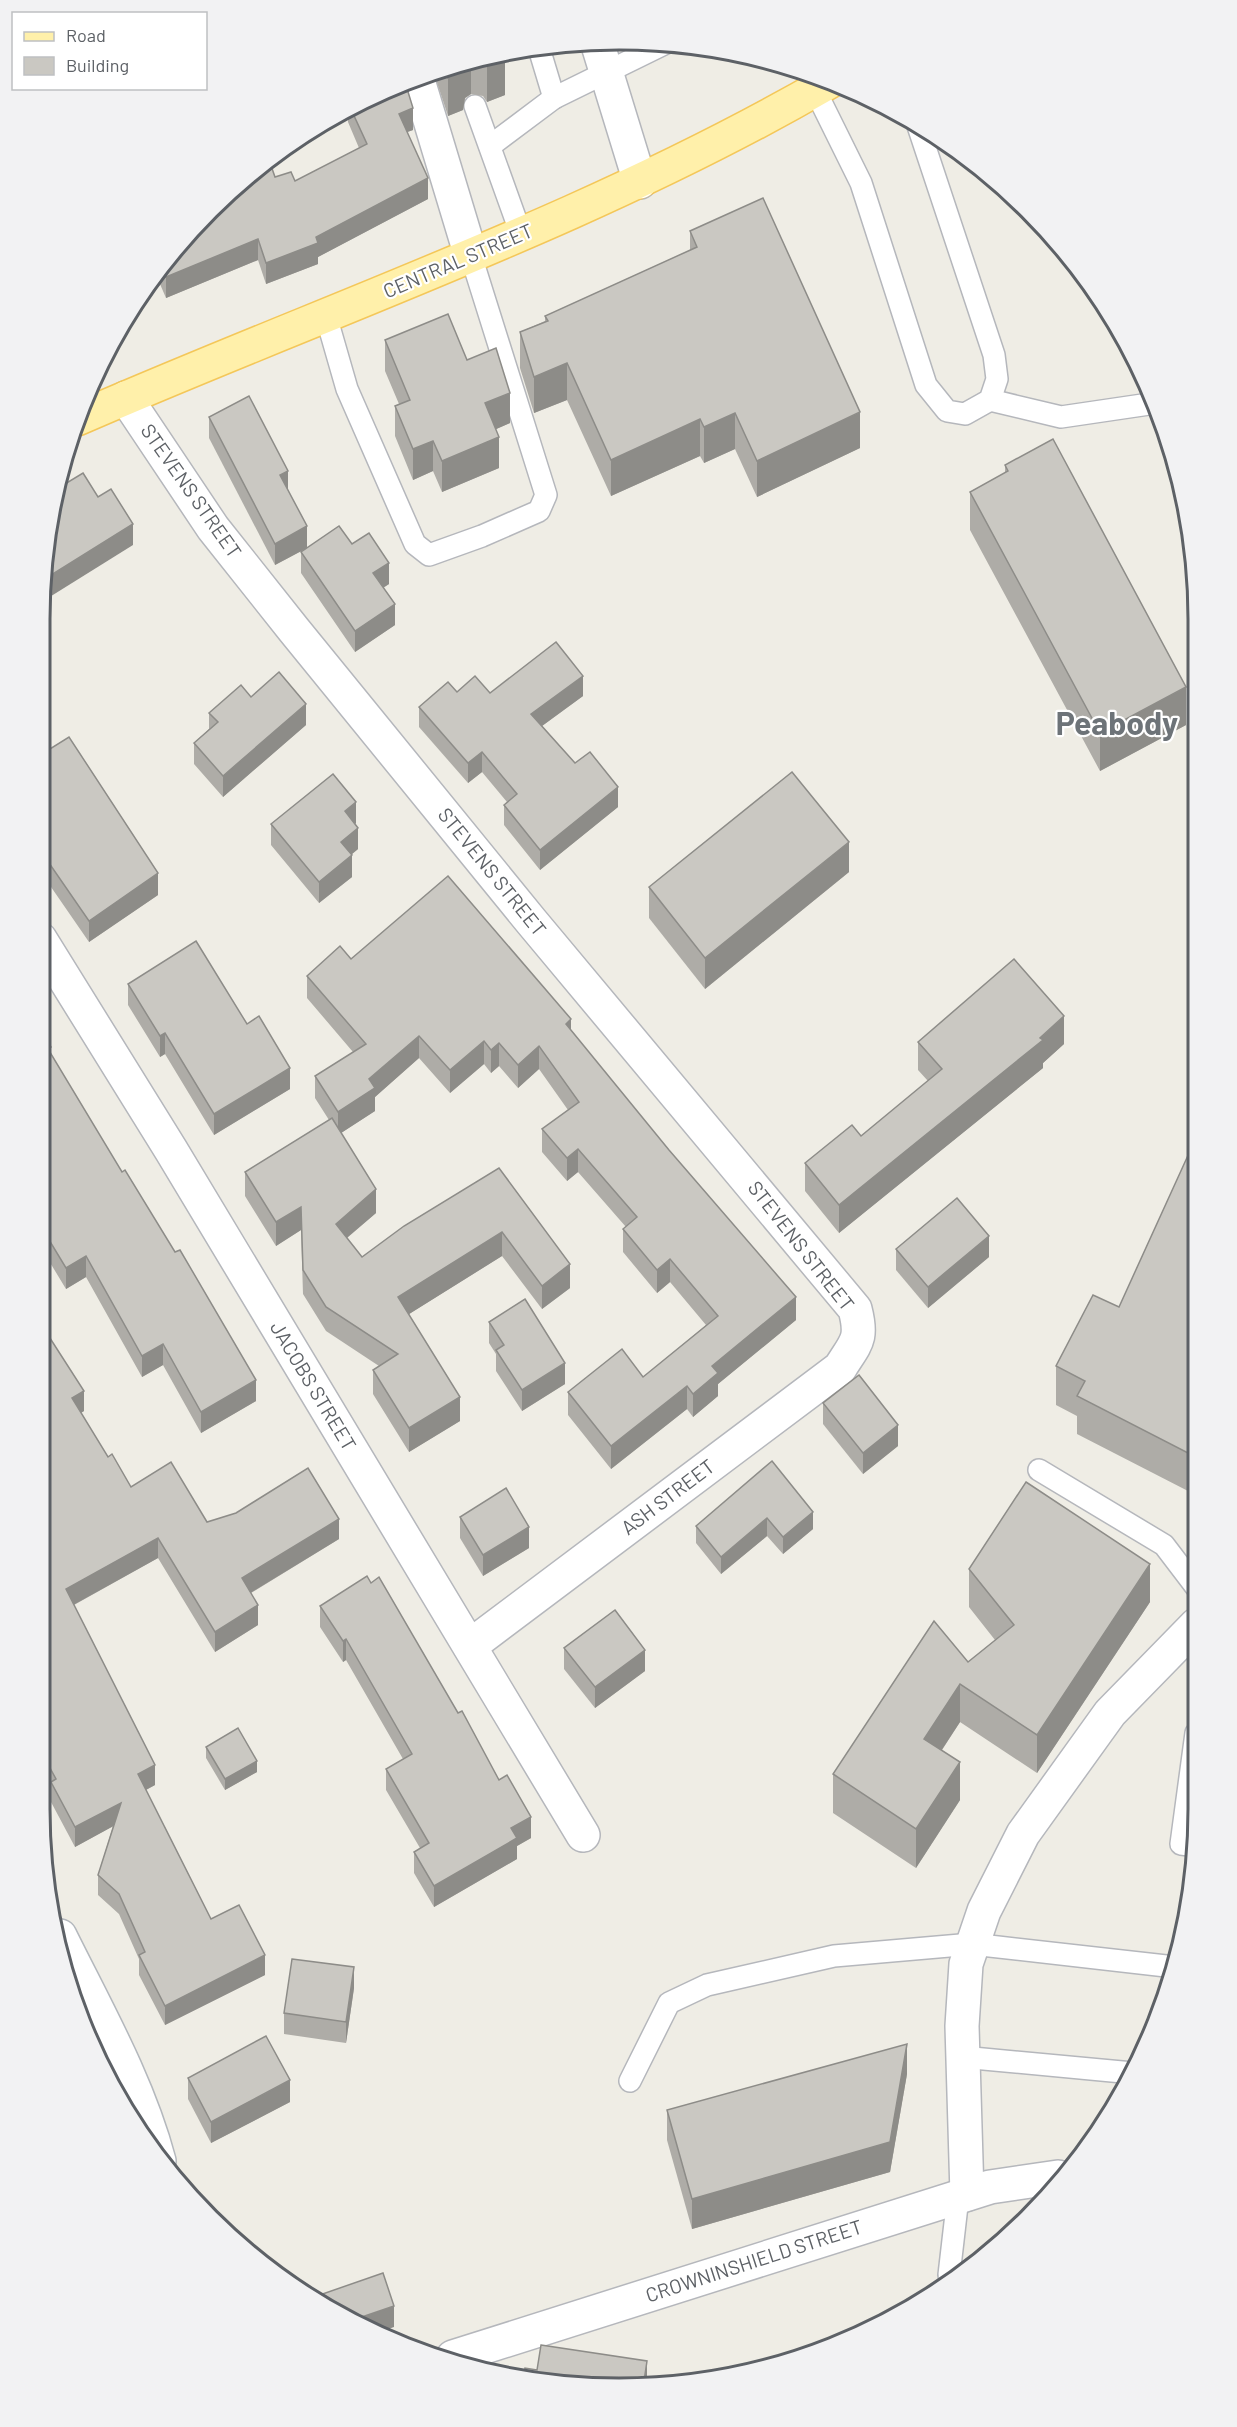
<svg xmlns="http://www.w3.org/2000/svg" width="1237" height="2427" font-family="Barlow,sans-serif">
<rect width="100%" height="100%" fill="#efede5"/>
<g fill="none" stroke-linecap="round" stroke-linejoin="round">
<defs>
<g id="lane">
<path d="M538,45L554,98"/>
<path d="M815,90L861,183L926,385L947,411L965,414L990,400L997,379L994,355L918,126"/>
<path d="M475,106L521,234"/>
<path d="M490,146L554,98L668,42"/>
<path d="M326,316L347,389L415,544L429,555L482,536L539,511L546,495L471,256"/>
<path d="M990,400L1061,417L1156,403"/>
<path d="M1039,1470L1164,1545L1196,1587"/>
<path d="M1196,1733L1181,1844L1197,1846"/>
<path d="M962,2057L1133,2073"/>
<path d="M630,2081L669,2003L707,1985L834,1956L972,1944L1175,1967"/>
<path d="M949,2275L958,2197"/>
</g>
<g id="street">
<path d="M597,42L640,182"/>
<path d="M417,77L471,256"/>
<path d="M126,398L213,528L294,630L531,921L855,1309C863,1340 856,1342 840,1368L470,1646"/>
<path d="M40,939L171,1150L583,1835"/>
<path d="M967,2194L962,2026L966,1964L984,1911L1023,1834L1110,1713L1196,1625"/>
<path d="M453,2357L990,2187L1058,2177"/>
</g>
<path id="secondary" d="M60,1936C96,2009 138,2082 159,2161"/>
<path id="primary" d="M77,419C329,309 591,220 829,82"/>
</defs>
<use href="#lane" stroke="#b5b7bc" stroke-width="24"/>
<use href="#street" stroke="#b5b7bc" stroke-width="36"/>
<use href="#secondary" stroke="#b4b8bd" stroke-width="36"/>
<use href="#primary" stroke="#f4c759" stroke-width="36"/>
<use href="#lane" stroke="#fff" stroke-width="21"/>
<use href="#street" stroke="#fff" stroke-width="33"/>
<use href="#secondary" stroke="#fff" stroke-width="33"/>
<use href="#primary" stroke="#fff0aa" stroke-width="33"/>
</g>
<g fill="#aeaca7">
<path d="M504,53L505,95L487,102L483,96L471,94L465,98L463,110L448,116L433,70Z"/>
<path d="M405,82L413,130L407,132L428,199L318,257V264L266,284L258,260L166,298L157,277L150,279L159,266L236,183L275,177L295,181L359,148L348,122V108Z"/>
<path d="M690,231L860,448L757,497L735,449L704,463L700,456L611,496L567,400L534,413L520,368V332L545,321V316L690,250Z"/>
<path d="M385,340L467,360L510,423L496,429L499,468L442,492L433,471L413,480L395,436V406L399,404L385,371Z"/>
<path d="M209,417L288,491L307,548L275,565L209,438Z"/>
<path d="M1005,465L1186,725L1100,771L970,530V492L1005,473Z"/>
<path d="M352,544L389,584L383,588L395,625L355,652L301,573V552Z"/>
<path d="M457,692L583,696L542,726L575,763L618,807L540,870L504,825V805L507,802L482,772L468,783L419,727V707Z"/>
<path d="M251,697L306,725L223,797L194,764V743L209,729V713Z"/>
<path d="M40,735L50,749L158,895L89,942L40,871Z"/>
<path d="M356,823L355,824L358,849L351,855L352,877L319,903L271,845V824Z"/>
<path d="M849,872L705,989L649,918V887Z"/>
<path d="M351,959L571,1030L796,1320L718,1384V1396L693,1417L687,1409L611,1469L568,1415V1392L643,1377L706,1325L670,1282L657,1293L623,1252V1229L626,1227L578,1172L567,1181L542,1152V1129L568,1110L539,1069L518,1088L499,1066L491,1073L484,1064L450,1093L419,1058L375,1097V1111L341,1133L376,1213L347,1238L362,1257L499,1168L570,1288L542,1309L502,1256L409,1314L460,1421L409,1452L373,1394V1370L379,1366L326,1331L303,1294L301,1230L276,1246L245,1196V1172L329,1120L315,1098V1076L353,1052L307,998V976Z"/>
<path d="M128,984L290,1089L214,1135L165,1054L160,1057L128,1005Z"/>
<path d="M40,1029L51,1055L256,1401L201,1433L163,1365L142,1377L86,1277L66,1289L40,1246Z"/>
<path d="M918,1042L1064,1044L1043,1063V1068L839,1233L805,1191V1163L861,1136L928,1081L918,1070Z"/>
<path d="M1195,1140L1188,1491L1077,1434V1416L1056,1405V1366L1119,1307Z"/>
<path d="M896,1249L989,1257L928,1308L896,1270Z"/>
<path d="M39,1321L84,1411L81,1413L108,1457L131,1487L207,1522L339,1539L251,1593L258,1625L215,1652L158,1558L74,1605L155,1785L146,1790L211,1919L265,1975L165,2025L139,1975V1959L119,1914L98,1895V1875L113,1826L75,1847L51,1802V1789L39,1768Z"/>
<path d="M489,1322L565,1384L522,1411L496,1371V1354L489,1343Z"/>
<path d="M823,1403L898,1446L863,1474L823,1424Z"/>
<path d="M813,1512V1529L783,1554L767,1536L721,1574L696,1543V1526Z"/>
<path d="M460,1517L529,1548L483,1576L460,1538Z"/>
<path d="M969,1569L1150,1602L1037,1773L960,1722L942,1750L960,1800L916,1868L833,1813V1774L995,1640L969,1607Z"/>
<path d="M320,1606L531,1838L517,1846V1859L434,1907L414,1873V1852L420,1848L386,1790V1769L403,1759L346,1660L343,1662L320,1627Z"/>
<path d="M564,1648L645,1671L595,1708L564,1669Z"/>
<path d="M206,1747L257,1772L225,1790L206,1758Z"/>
<path d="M354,1988L346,2043L284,2034V2013Z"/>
<path d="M907,2074L890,2172L692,2229L667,2140V2110Z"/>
<path d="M188,2078L290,2102L211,2143L188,2099Z"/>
</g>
<g fill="#8d8c88">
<path d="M505,57V95L487,102V63Z"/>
<path d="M471,61V94L465,98L463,110L448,116V78L465,62Z"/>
<path d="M413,108V130L399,135V114Z"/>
<path d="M428,178V199L318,257V264L266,284V263Z"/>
<path d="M258,239V260L166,298V277Z"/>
<path d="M157,269V277L150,280V279Z"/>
<path d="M567,363V400L534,413V377Z"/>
<path d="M510,393V423L485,434V403Z"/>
<path d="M860,412V448L757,497V461Z"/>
<path d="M735,413V449L704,463V427Z"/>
<path d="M700,419V456L611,496V460Z"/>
<path d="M499,437V468L442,492V461Z"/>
<path d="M433,441V471L413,480V449Z"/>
<path d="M288,471V492L280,475Z"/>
<path d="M133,524V545L40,603V582Z"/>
<path d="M307,526V548L275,565V544Z"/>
<path d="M389,563V584L373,594V573Z"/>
<path d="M395,604V625L355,652V631Z"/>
<path d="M43,609V630L40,632V611Z"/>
<path d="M583,676V696L531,734V714Z"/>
<path d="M1186,687V725L1100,771V733Z"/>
<path d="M306,704V725L223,797V776Z"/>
<path d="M482,752V772L468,783V763Z"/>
<path d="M618,787V807L540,870V850Z"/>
<path d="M356,802V823L345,833V811Z"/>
<path d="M358,828V849L341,863V842Z"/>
<path d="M849,842V872L705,989V958Z"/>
<path d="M352,855V877L319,903V882Z"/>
<path d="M158,873V895L89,942V921Z"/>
<path d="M1064,1016V1044L1043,1063V1068L839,1233V1205L1040,1038Z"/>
<path d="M571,1019V1042L566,1024Z"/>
<path d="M165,1033V1054L160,1057V1036Z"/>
<path d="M419,1036V1058L375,1097V1111L338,1135V1112L369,1079Z"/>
<path d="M484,1041V1064L450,1093V1070Z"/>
<path d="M499,1043V1066L491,1073V1050Z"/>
<path d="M539,1046V1069L518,1088V1065Z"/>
<path d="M290,1068V1089L214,1135V1114Z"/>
<path d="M578,1149V1172L567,1181V1158Z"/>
<path d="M376,1189V1213L336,1247V1224Z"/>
<path d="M301,1207V1230L276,1246V1222Z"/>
<path d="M502,1232V1256L398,1321V1297Z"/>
<path d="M989,1236V1257L928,1308V1287Z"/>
<path d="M86,1256V1277L66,1289V1268Z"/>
<path d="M670,1259V1282L657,1293V1270Z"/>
<path d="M570,1264V1288L542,1309V1286Z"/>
<path d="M796,1297V1320L718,1384V1396L693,1417V1394L712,1366Z"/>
<path d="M163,1344V1365L142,1377V1356Z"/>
<path d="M565,1363V1384L522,1411V1390Z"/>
<path d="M256,1380V1401L201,1433V1412Z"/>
<path d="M687,1386V1409L611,1469V1446Z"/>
<path d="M84,1391V1411L72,1418V1398Z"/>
<path d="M460,1397V1421L409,1452V1428Z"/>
<path d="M898,1425V1446L863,1474V1453Z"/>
<path d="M1196,1437V1475L1188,1491V1453Z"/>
<path d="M813,1512V1529L783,1554V1537Z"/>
<path d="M767,1518V1536L721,1574V1557Z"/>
<path d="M339,1519V1539L242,1598V1578Z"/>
<path d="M529,1527V1548L483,1576V1555Z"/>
<path d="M158,1538V1558L66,1609V1589Z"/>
<path d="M1150,1564V1602L1037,1773V1735Z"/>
<path d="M258,1605V1625L215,1652V1632Z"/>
<path d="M346,1639V1660L343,1662V1641Z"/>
<path d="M645,1650V1671L595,1708V1687Z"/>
<path d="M960,1684V1722L924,1777V1739Z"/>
<path d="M257,1761V1772L225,1790V1779Z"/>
<path d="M960,1762V1800L916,1868V1829Z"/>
<path d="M155,1765V1785L138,1794V1774Z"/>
<path d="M121,1803V1822L75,1847V1827Z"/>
<path d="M531,1817V1838L517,1846V1859L434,1907V1886L511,1828Z"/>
<path d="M265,1955V1975L165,2025V2006Z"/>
<path d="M354,1967V1988L346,2043V2022Z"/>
<path d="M907,2044V2074L890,2172L692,2229V2199Z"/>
<path d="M290,2080V2102L211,2143V2122Z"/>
<path d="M394,2306V2327L383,2331L353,2320Z"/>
<path d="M647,2361V2382L644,2381Z"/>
</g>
<g fill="#cac8c2" stroke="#8d8c88" stroke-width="1.5">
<path d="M504,53L505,57L487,63L483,58Z"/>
<path d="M465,62L463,72L448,78L445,67Z"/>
<path d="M405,82L413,108L399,114L428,178L316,237L318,243L266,263L258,239L166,277L160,264L236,183L269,160L275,177L291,172L295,181L367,144L350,107Z"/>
<path d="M763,198L860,412L757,461L735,413L704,427L700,419L611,460L567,363L534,377L520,332L548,321L545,316L697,247L690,231Z"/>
<path d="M448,314L467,360L496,348L510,393L485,403L499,437L442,461L433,441L413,449L395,406L410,400L385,340Z"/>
<path d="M249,396L288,471L280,475L307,526L275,544L209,417Z"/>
<path d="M1053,439L1186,687L1100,733L970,492L1008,471L1005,465Z"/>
<path d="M83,473L98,497L111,489L133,524L40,582L55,490Z"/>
<path d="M339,526L352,544L369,533L389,563L373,573L395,604L355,631L301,552Z"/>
<path d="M556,642L583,676L531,714L575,763L590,752L618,787L540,850L504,805L517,794L482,752L468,763L419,707L448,682L457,692L475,676L490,693Z"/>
<path d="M279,672L306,704L223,776L194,743L218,722L209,713L241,685L251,697Z"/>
<path d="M40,735L50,749L69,737L158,873L89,921L40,850Z"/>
<path d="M792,772L849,842L705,958L649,887Z"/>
<path d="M333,774L356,802L345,811L358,828L341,842L352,855L319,882L271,824Z"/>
<path d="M448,876L571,1019L566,1024L669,1150L796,1297L712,1366L718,1373L693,1394L687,1386L611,1446L568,1392L622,1349L643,1377L718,1316L670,1259L657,1270L623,1229L637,1217L578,1149L567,1158L542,1129L579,1102L539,1046L518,1065L499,1043L491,1050L484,1041L450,1070L419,1036L369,1079L375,1088L338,1112L315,1076L366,1044L307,976L340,946L351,959Z"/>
<path d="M196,941L247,1024L259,1016L290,1068L214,1114L165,1033L160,1036L128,984Z"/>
<path d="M1014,959L1064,1016L1040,1038L1043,1040L839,1205L805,1163L852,1125L861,1136L942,1069L918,1042Z"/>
<path d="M40,1029L51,1047L48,1049L122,1172L125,1170L175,1252L180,1250L256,1380L201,1412L163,1344L142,1356L86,1256L66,1268L40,1225V1222L49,1216L40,1200Z"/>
<path d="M332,1118L376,1189L336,1224L362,1257L404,1226L499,1168L570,1264L542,1286L502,1232L398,1297L460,1397L409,1428L373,1370L398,1354L326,1307L303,1270L301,1207L276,1222L245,1172Z"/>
<path d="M1195,1140L1196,1437L1188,1453L1077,1396L1085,1381L1056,1366L1093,1295L1119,1307Z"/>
<path d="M957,1198L989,1236L928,1287L896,1249Z"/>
<path d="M525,1299L565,1363L522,1390L496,1350L504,1345L489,1322Z"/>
<path d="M39,1321L84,1391L72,1398L108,1457L112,1454L131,1487L171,1462L207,1522L236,1513L308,1468L339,1519L242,1578L258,1605L215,1632L158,1538L66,1589L155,1765L138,1774L211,1919L239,1905L265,1955L165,2006L139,1955L145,1952L119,1894L98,1875L121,1803L75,1827L51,1782L56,1779L39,1748Z"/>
<path d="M859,1375L898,1425L863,1453L823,1403Z"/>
<path d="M772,1461L813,1512L783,1537L767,1518L721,1557L696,1526Z"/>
<path d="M1026,1482L1150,1564L1037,1735L960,1684L924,1739L960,1762L916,1829L833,1774L934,1621L968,1662L1014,1625L969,1569Z"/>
<path d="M506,1488L529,1527L483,1555L460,1517Z"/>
<path d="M367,1576L371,1583L379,1577L458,1713L462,1711L499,1780L507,1775L531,1817L511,1828L517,1838L434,1886L414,1852L429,1843L386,1769L412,1754L346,1639L343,1641L320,1606Z"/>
<path d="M615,1610L645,1650L595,1687L564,1648Z"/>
<path d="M238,1728L257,1761L225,1779L206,1747Z"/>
<path d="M292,1959L354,1967L346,2022L284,2013Z"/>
<path d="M266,2036L290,2080L211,2122L188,2078Z"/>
<path d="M907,2044L890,2142L692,2199L667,2110Z"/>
<path d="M383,2273L394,2306L353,2320L328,2310L311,2298Z"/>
<path d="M297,2279L299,2289L288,2281Z"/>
<path d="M541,2345L647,2361L644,2381L524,2377L525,2368L537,2370Z"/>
</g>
<g text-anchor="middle" stroke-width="4.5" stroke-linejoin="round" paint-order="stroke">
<g font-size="20" fill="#5d6166" stroke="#fff">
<text transform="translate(458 261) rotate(-23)" y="7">CENTRAL STREET</text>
<text transform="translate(191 491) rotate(55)" y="7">STEVENS STREET</text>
<text transform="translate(492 872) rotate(51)" y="7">STEVENS STREET</text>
<text transform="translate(801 1246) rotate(52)" y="7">STEVENS STREET</text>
<text transform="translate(313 1386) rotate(59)" y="7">JACOBS STREET</text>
<text transform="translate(668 1497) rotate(-37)" y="7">ASH STREET</text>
<text transform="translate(754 2261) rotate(-18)" y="7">CROWNINSHIELD STREET</text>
</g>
<g font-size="32" font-weight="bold" fill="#6d7378" stroke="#fff">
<text x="1117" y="735">Peabody</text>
</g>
</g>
<path d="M0 0H1237V2427H0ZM619 50H619A569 569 0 0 1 1188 619V1809A569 569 0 0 1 619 2378H619A569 569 0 0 1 50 1809V619A569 569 0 0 1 619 50Z" fill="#f2f2f3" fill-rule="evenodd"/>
<path fill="none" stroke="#5d6166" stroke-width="3" d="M619 50H619A569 569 0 0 1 1188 619V1809A569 569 0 0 1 619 2378H619A569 569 0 0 1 50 1809V619A569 569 0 0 1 619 50Z"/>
<rect x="12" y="12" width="195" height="78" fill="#ffffff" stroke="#bec0c2" stroke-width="1.5"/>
<rect x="24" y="32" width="30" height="9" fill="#fff0aa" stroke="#bec0c2" stroke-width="1.5"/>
<text x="66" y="42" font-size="18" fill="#5d6166">Road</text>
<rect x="24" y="57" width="30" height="18" fill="#cac8c2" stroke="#bec0c2" stroke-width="1.5"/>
<text x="66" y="72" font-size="18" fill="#5d6166">Building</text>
</svg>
